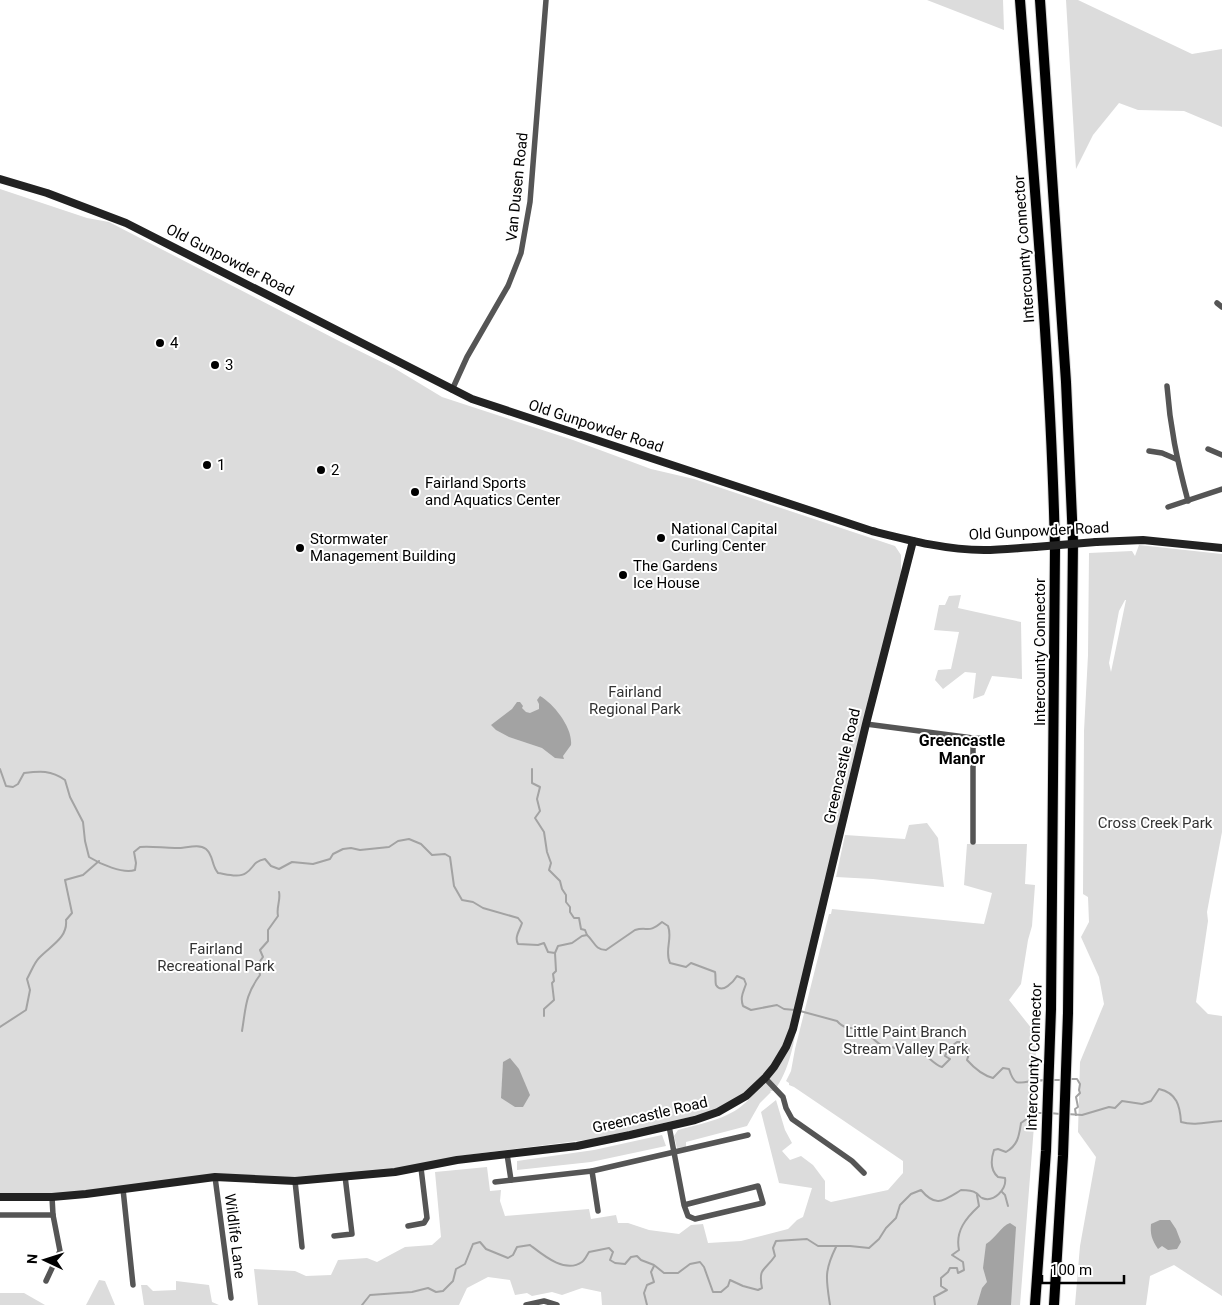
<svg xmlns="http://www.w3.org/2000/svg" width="1222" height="1305" font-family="Roboto,sans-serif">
<rect width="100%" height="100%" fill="#fff"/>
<g fill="#dcdcdc" fill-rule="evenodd">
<path d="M927,0H1003L1004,30Z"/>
<path d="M1066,0H1078L1192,54L1222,49V127L1184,111L1138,110L1119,103L1093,135L1076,169Z"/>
<path d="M0,189L87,218L109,222L341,342L394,368L442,397L573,440L651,469L694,479L895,546L901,555V586L800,1006C795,1035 792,1067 774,1091H770L771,1092L760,1103L747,1126L686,1142V1147L677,1148L674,1136L678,1130C703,1123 732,1119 750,1098L712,1112L593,1139L458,1156L411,1167L295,1180L222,1175L59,1194L0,1193Z"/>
<path d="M1139,545L1222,554V832L1207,912L1208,921L1196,1002L1208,1014L1222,1016V1296L1174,1265L1150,1276L1146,1305H1075L1080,1246L1096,1157L1078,1132L1080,1062L1104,1004L1099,977L1081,937L1089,922L1088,897L1083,894L1084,731L1088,655L1089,553L1132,551L1135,556ZM1125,600H1126L1111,672L1109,663L1119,611Z"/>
<path d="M961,595L958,608L1021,622L1022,679L992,676L984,695L973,699L976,673L965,672L943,689L935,680L938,670L951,669L959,632L934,630L939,605H945L949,596Z"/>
<path d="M927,823L938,838L944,887L873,879L836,877L845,835L905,839L909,825Z"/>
<path d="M967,844H1027L1025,884L1035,885L1032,926L1028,940L1021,984L1009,1000L1036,1034L1035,1113L1020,1305H602L601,1292L582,1288L562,1295L552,1292L532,1296L527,1293L515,1295L510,1280L488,1277L467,1288L459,1305H258L254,1269L295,1271L306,1276L331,1275L338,1260L367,1258L377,1262L405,1247L432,1245L441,1237L435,1172L487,1167L490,1191L501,1190L500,1201L505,1216L589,1209L591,1219L616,1215L618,1223H628L649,1230L679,1234L691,1225L703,1224L708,1243L741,1241L788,1229L797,1220L803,1217L812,1188L779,1183L761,1112L776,1100L785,1130L792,1143L782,1151L790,1160L801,1156L813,1165L825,1181V1199L831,1202L888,1190L903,1173V1161L794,1087L789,1085V1083L786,1081L791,1071L795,1049L829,914H831L832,909L984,924L992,893L964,885Z"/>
<path d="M662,1135L666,1146L591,1162L517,1170V1161L594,1150Z"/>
<path d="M99,1280L105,1281L115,1305H86Z"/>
<path d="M176,1281L209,1285L212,1302L219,1305H144L141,1285H147L153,1291L176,1290Z"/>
<path d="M0,1293H24L45,1305H0Z"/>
</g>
<g fill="#a3a3a3">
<path d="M540,696C554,704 573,728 571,745L563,756L564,759L555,758L542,748L509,737L496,730L491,725L512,709L517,702H520L523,706L522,708L526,712L530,713L539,709V704L537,700Z"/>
<path d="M510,1058L519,1069L530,1095L523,1107H515L501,1098L503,1062Z"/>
<path d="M1160,1220H1170L1176,1229L1181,1242L1177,1249L1168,1250L1162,1246L1158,1249C1152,1240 1150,1234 1151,1224Z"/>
<path d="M1010,1223L1016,1227L1011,1305H977L982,1288L987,1282L983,1268L986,1244C996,1238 1001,1226 1010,1223Z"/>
</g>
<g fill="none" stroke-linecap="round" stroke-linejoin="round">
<g stroke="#a3a3a3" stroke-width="2">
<path d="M0,769L6,786L13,787L18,784L24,773C40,771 51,770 65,780L70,797L83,822L85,841L89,857C100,864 123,874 135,870L136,863L134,852L140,847C152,846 163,848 175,848C184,849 198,843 206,849C214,856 211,865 218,873C226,874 239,878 246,873C255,867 252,862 265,859L271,866L279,869L292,862L313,864L330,859L333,854L343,849L351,848L360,850L389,847L398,841L409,839L421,844L432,855L445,854L450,857L454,886L462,900L473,902L483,908L518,918L522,923C520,930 514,937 518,944L538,945L544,943L548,952L555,953L558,946L572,943L582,936L587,935C594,941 595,950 606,950L635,930C648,926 648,934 662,922L668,926C673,938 664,951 670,963L686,967L691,963L715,972C716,975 715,982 716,985C722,995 734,981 737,976L744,979L746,984C743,993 740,997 743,1006L751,1010L777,1005L784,1009L795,1010"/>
<path d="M532,769V783L540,787L537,799L540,811L535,818L544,832L547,852L551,863L549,870L560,881L562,889L566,895V902L570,907V912L574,918H579L581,929L585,930L587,935"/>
<path d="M800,1011L837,1021C844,1029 851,1029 861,1027C867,1032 874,1041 881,1045C894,1050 908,1046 920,1052C929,1056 933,1064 942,1067L950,1059L945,1056L948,1049L957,1042H964C970,1049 970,1052 967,1060C975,1069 982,1075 993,1078L1003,1068L1009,1069C1014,1085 1017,1084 1031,1081C1035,1080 1040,1081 1044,1080"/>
<path d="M544,1016V1009L554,1000L552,983L554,981L553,974L556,971L555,953"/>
<path d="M0,1027L26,1010L30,990L27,979C31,972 34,963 39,958C50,946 68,938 66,920L72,913L65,880L83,875L99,861"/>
<path d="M242,1031C246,1007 245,995 260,975L258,964L263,957L260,950L268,941V930L278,916C276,907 281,900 279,892"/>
<path d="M1069,1079H1077L1080,1084L1079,1090L1080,1093L1076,1097L1078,1107L1075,1109L1076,1115"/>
<path d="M1052,1080H1062"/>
<path d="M1050,1113L1060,1114"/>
<path d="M1067,1114L1082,1115L1109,1107L1115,1108L1122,1101L1142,1104L1151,1101L1159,1089C1177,1093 1180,1106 1181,1122C1194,1126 1208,1122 1222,1121"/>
<path d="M1002,1192L1005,1195L1008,1206"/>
<path d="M362,1305L370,1295L412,1292L428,1288L436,1292L443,1291L453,1281L456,1269L465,1264L473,1244L480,1242L486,1249L508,1258L513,1255L517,1247L530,1245C543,1255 565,1274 582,1262C585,1260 587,1255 589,1252L609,1248L613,1252L610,1260L615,1263L625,1264L631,1257L637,1256L641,1260L654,1265L664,1273H678L690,1264L700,1262L704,1267L713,1292H721L728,1286L730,1280L743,1286L758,1290L762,1288C758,1267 765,1271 775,1256L773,1248L776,1241L807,1239L818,1246H850L869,1248L879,1239L886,1228L896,1218L900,1205L911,1194L921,1190C936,1208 943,1201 961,1190C966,1190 972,1190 976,1193C978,1194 981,1198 982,1198C994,1203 1007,1189 1005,1178L998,1177C990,1170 991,1159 994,1150L998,1149L1006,1152C1018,1145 1019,1136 1021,1123L1035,1113H1043"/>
<path d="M647,1305L644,1293L647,1285L654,1282L651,1272L654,1266"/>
<path d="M830,1305C826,1279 824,1271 836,1247"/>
<path d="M935,1305L934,1297L947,1290L941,1286V1278L948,1272L950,1268H957L958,1273L964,1270L963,1262L952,1255L959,1250C955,1231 966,1218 979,1206L977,1195"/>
</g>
<defs>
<g id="highway">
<path d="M1020,0C1034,183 1051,366 1055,549L1051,1009L1046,1151L1035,1305"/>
<path d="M1040,0L1066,382L1073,541L1068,1013L1063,1156L1054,1305"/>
</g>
</defs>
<use href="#highway" stroke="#dbdbdb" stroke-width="12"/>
<g stroke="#555" stroke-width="5.5">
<path d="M1217,303L1222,307"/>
<path d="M1167,386C1170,427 1177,460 1188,501"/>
<path d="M452,390L467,357L508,286L521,253L530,202L546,0"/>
<path d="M1208,449L1222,455"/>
<path d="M1149,451L1162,453L1176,459"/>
<path d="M1168,507L1222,489"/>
<path d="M866,724L973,738L999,739"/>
<path d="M973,738V842"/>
<path d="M765,1078L783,1097L786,1108L792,1119L852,1161L864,1173"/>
<path d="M669,1126L684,1205L758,1186L763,1203L695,1219L688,1216L684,1205"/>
<path d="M507,1154L511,1180"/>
<path d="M592,1171L598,1211"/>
<path d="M215,1177L231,1298"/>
<path d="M295,1181L302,1247"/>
<path d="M495,1182L592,1171L748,1135"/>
<path d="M123,1189L133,1285"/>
<path d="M0,1215H53"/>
<path d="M408,1226L424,1223L427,1218L421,1168"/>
<path d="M334,1236L352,1234L345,1176"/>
<path d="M46,1281L60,1251L53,1215L52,1197"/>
<path d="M526,1305L544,1301L557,1305"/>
</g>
<g stroke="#222" stroke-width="8">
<path d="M0,179L47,193L126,223L472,399L872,531C908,540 946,550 984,550C1001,550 1018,548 1035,547"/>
<path d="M1096,542L1143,540L1222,548"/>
<path d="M0,1197H52L86,1194L215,1177L295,1181L395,1172L457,1160L577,1146L630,1135L695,1120L718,1112L746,1096L765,1078L774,1067L786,1047L793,1029L866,724L913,541"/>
</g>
<use href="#highway" stroke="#000" stroke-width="10"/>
<path stroke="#222" stroke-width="8" d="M1035,547L1096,542"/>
</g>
<g fill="#000" stroke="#fff" stroke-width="2">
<circle cx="160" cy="343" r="5"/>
<circle cx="215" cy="365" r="5"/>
<circle cx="207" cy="465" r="5"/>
<circle cx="321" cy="470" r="5"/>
<circle cx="415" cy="492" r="5"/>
<circle cx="661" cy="538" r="5"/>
<circle cx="300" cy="548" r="5"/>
<circle cx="623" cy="575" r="5"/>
</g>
<g text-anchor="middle" stroke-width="4" stroke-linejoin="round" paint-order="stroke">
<g font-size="15" fill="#000" stroke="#fff">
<text transform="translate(517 187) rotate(-84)" y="5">Van Dusen Road</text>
<text transform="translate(1024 249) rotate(-94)" y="5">Intercounty Connector</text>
<text transform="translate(230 260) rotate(27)" y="5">Old Gunpowder Road</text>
<text transform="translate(596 426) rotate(18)" y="5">Old Gunpowder Road</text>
<text transform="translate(1039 531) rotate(-3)" y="5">Old Gunpowder Road</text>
<text transform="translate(1040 652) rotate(-90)" y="5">Intercounty Connector</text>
<text transform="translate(842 766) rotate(-77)" y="5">Greencastle Road</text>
<text transform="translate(1034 1057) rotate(-88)" y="5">Intercounty Connector</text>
<text transform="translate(650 1115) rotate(-13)" y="5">Greencastle Road</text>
<text transform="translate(235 1236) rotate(83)" y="5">Wildlife Lane</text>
</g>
<g font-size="15" fill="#000" stroke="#fff" text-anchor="start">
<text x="170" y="348">4</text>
<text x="225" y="370">3</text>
<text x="217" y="470">1</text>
<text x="331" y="475">2</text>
<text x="425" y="488">Fairland Sports<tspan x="425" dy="17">and Aquatics Center</tspan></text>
<text x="671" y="534">National Capital<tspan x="671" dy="17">Curling Center</tspan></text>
<text x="310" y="544">Stormwater<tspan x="310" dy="17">Management Building</tspan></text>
<text x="633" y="571">The Gardens<tspan x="633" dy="17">Ice House</tspan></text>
</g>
<g font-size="15" fill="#333" stroke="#fff">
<text x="635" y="697">Fairland<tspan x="635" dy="17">Regional Park</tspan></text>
<text x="1155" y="828">Cross Creek Park</text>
<text x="216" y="954">Fairland<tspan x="216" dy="17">Recreational Park</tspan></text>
<text x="906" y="1037">Little Paint Branch<tspan x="906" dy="17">Stream Valley Park</tspan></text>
</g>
<g font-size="16" font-weight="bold" fill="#000" stroke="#fff">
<text x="962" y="746">Greencastle<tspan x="962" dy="18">Manor</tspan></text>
</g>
</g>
<g transform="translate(45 1260) rotate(274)" stroke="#ffffff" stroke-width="4" paint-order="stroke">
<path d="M0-4L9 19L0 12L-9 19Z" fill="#000000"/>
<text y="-8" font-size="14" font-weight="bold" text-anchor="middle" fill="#000000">N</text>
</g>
<path d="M1042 1275v8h82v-8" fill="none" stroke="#000000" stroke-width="2.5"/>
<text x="1050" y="1275" font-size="15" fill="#000000" stroke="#ffffff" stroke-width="4" paint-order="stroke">100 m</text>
</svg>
